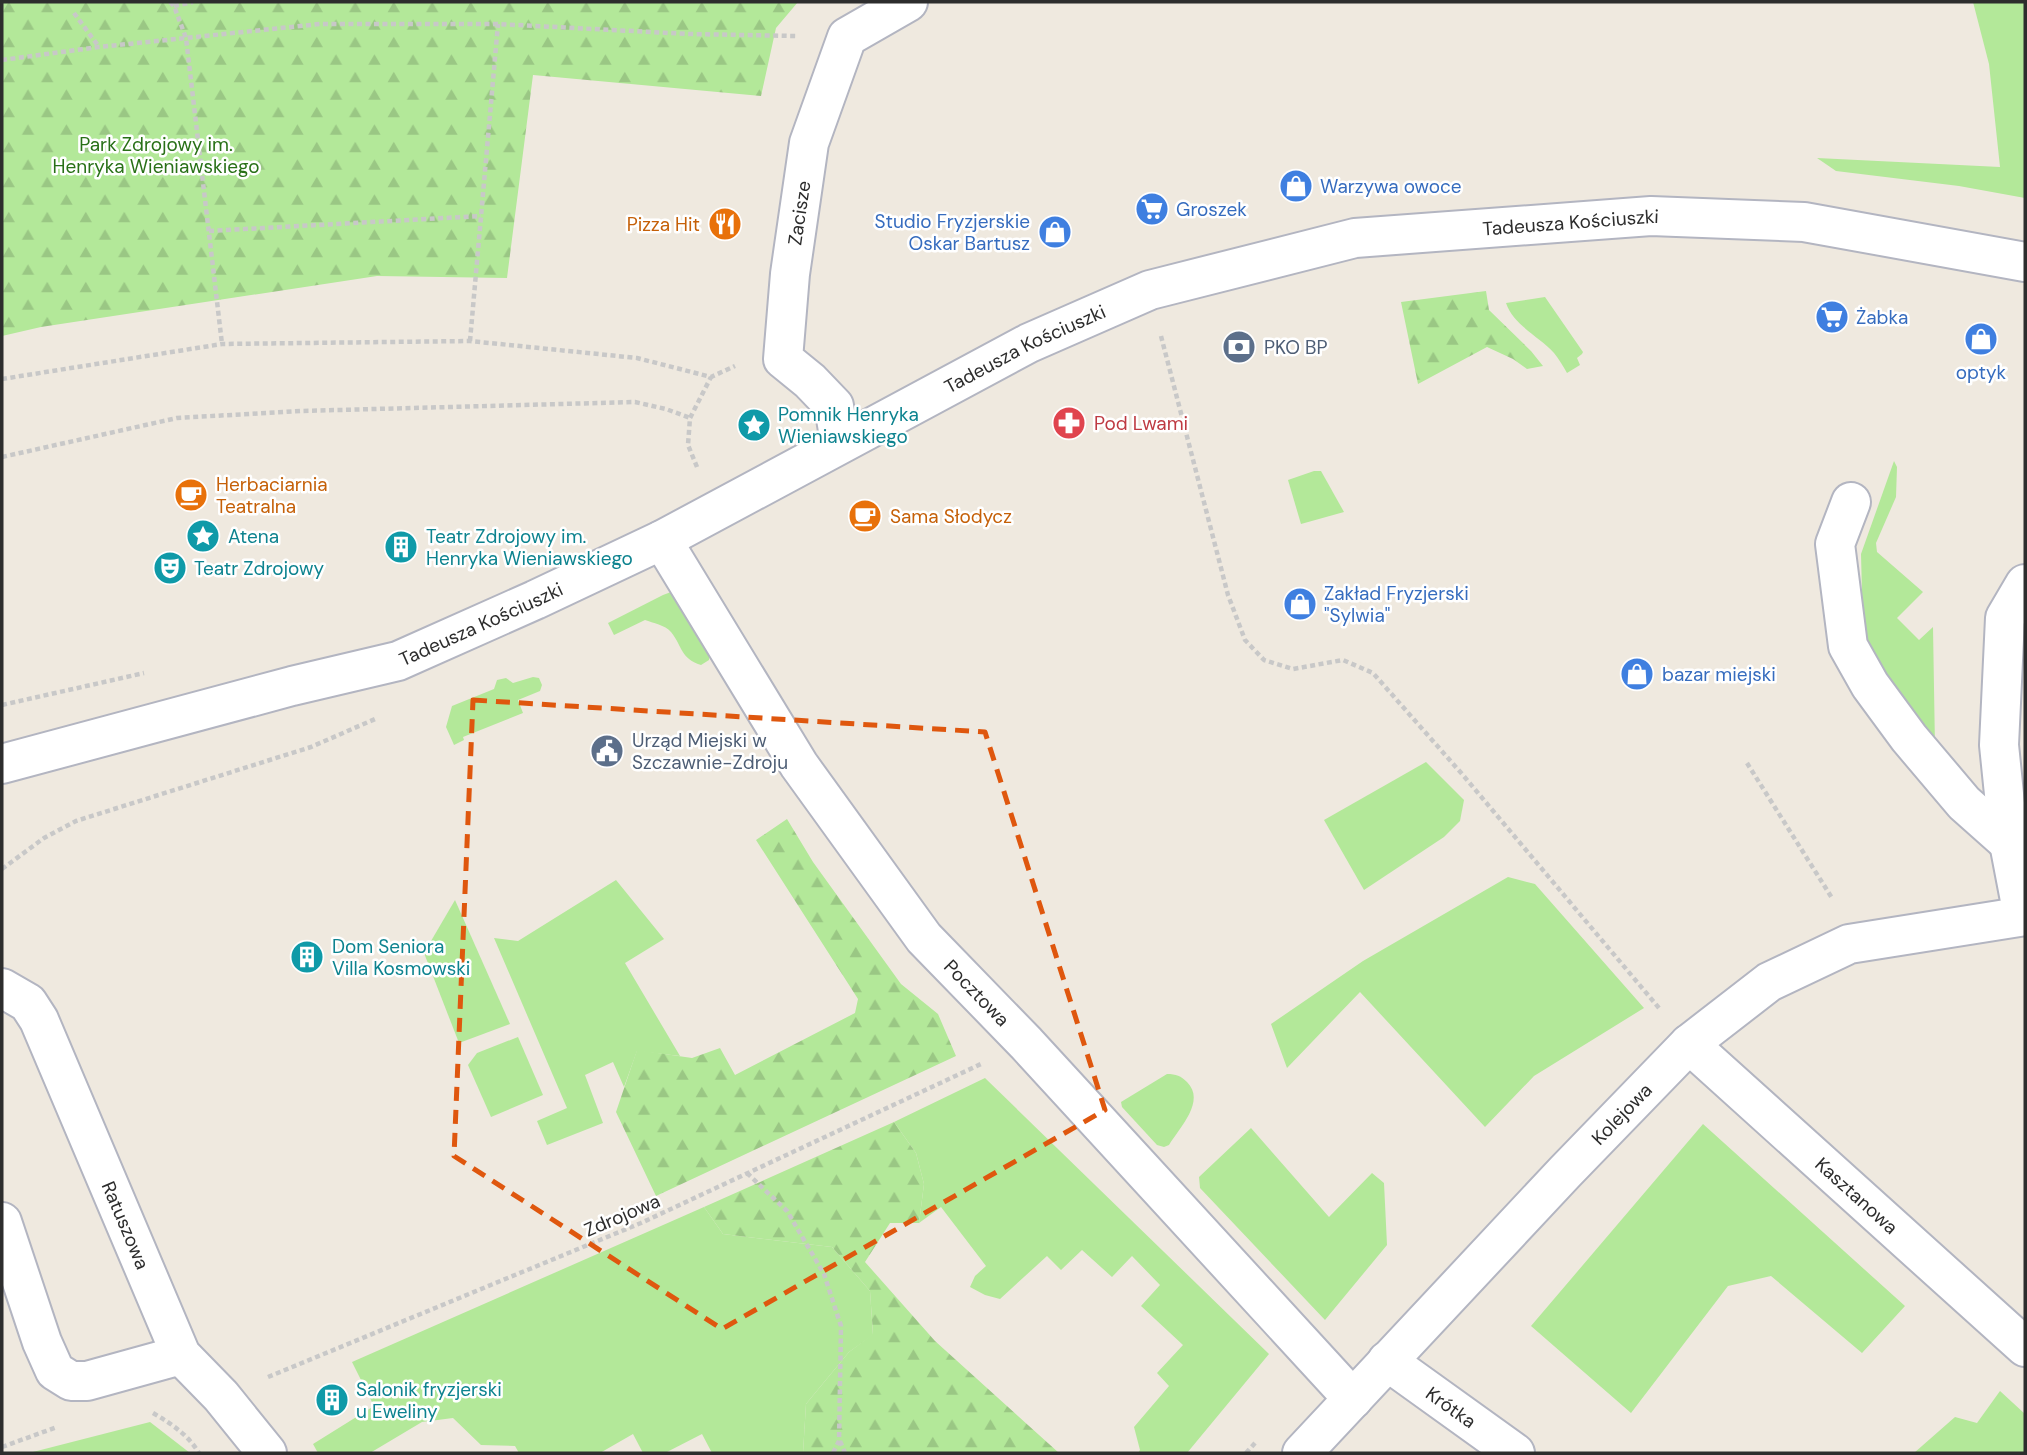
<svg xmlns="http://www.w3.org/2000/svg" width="2027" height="1455" font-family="'DM Sans',sans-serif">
<defs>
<pattern id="forest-firs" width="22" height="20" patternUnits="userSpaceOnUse" patternTransform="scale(1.75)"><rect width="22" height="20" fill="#b3e899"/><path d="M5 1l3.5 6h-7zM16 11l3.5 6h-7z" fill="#9ac784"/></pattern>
</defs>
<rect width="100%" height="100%" fill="#efe9df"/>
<g fill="#b3e899">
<path d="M1973,2H2025V198L1959,186L1836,171L1817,158L2000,167L1989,64Z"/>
<path d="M1545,297L1583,352L1582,354L1577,358L1580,365L1567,373C1563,366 1559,359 1554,353C1539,336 1514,326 1506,303Z"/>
<path d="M1894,461L1897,467L1896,497L1876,543L1877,552L1923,592L1897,618L1919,640L1933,627L1935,748L1866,648L1863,631L1861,554Z"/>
<path d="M1314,471H1321L1344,512L1301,524L1288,480Z"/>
<path d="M671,592L680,598L710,647L709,660L701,665C680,658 683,647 671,632C665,625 653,623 645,620L614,635L608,623L663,595Z"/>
<path d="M533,677L539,678L542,685L540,691L518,700L523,713L463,737L464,740L454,745L446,727L452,706L494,689L497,680L506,678L513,683Z"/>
<path d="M1426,762L1464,800L1460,821L1444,837L1364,890L1324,820Z"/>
<path d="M1508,877L1535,884L1644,1008L1534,1076L1485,1127L1360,992L1287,1068L1271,1024L1363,961Z"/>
<path d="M616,880L664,939L625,963L680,1056L637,1051L624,1087L613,1062L585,1075L603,1123L547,1145L537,1121L567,1108L494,938L518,941Z"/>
<path d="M455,900L510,1024L459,1043L424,953Z"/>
<path d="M518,1037L543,1095L491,1117L468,1065L477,1053Z"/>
<path d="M1167,1074C1176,1074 1181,1076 1187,1082C1206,1101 1180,1127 1169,1145L1164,1147L1157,1145L1122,1107L1121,1102Z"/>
<path d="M985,1078L1269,1354L1187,1453H1138L1140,1450L1134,1427L1169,1386L1157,1373L1183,1345L1141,1306L1160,1285L1132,1256L1112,1277L1082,1250L1061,1270L1047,1256L1000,1299L985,1295L970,1287L975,1276L986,1266L941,1207L919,1223L924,1184L916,1153L894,1122Z"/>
<path d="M1703,1124L1905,1306L1862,1353L1771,1276L1728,1286L1631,1413L1531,1326Z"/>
<path d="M1251,1128L1329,1217L1372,1173L1384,1183L1387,1245L1325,1320L1200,1188L1199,1177Z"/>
<path d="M704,1207L723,1234L832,1247L870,1291L873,1335L849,1352L806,1404L803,1453H712L702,1434L665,1453H643L633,1434L600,1453H519L515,1446L481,1445L453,1418L422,1422L370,1453H318L313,1444L374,1406L352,1362Z"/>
<path d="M2000,1391L2025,1414V1453H1914L1955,1417L1977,1423Z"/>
<path d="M150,1422L190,1453H29Z"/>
</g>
<g fill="url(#forest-firs)">
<path d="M2,2H798L776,28L761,96L533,75L507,278L377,276L41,327L2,336Z"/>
<path d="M1486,291L1489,310L1531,351L1543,366L1527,369L1513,359L1487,347L1418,384L1401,302Z"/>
<path d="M787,819L813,862L901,984L938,1014L956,1056L656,1196L616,1112L637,1050L692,1058L720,1048L735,1075L855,1013L858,999L756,840Z"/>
<path d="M894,1122L916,1153L924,1184L919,1223H890L865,1262L935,1341L1059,1453H803L806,1404L849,1352L873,1334L870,1291L832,1247L723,1234L704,1207Z"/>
</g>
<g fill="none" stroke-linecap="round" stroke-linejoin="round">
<defs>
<g id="minor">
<path id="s1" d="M840,443L834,406L810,381L783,359L790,274L809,143L847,37L908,2"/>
<path d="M1851,502L1835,544L1848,646L1870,685L1909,738L1964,803L2009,843"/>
<path id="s2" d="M662,540L799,765L924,938L1026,1043L1353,1399"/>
<path id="s3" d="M2,764L292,686L398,661L535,600L662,540L1029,343L1150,290L1355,238L1651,216L1804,222L2025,262"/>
<path d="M2023,916L2009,843L1999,745L2005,618L2025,584"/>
<path id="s4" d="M2,988L28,1003L39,1020L181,1355L221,1396L267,1453"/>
<path id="s5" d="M1689,1044L2025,1347"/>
<path d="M2,1222L42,1342L55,1371L71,1381H87L181,1355"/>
<path id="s6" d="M1387,1361L1515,1453"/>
<path id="s7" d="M1302,1453L1565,1172L1689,1044L1769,982L1849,944L2025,916"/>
</g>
</defs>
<use href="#minor" stroke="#b3b5c1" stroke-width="42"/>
<g stroke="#c8c8c8" stroke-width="4.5" stroke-dasharray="5 3.5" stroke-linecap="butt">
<path d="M170,2L174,6L186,38L222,344"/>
<path d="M174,6L193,2"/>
<path d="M74,13L99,47"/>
<path d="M2,60L99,47L320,24H498L689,34L796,36"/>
<path d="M209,231L481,216"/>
<path d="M1161,336L1228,595L1245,640L1264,660L1293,669L1343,660L1373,673L1462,774L1659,1008"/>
<path d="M470,341L498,24"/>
<path d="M2,379L222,344L470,341L637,358L711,377L735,366"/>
<path d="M2,457L177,418L301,411L635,402L666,409L690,418"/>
<path d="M697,467L688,445L690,418L711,377"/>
<path d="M2,705L144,673"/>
<path d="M1747,763L1832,898"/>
<path d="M2,869L44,838L76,821L311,747L375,719"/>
<path d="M747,1173L787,1211L824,1274L841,1326L839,1441L833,1453"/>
<path d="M268,1377L641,1223L981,1064"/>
<path d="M153,1413C172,1424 188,1435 199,1453"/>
<path d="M840,1441L845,1453"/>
<path d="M2,1447L57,1427"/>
<path d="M1246,1453L1255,1443"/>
</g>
<use href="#minor" stroke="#fff" stroke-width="38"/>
</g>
<path fill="none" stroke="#df570e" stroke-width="5" stroke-dasharray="14 9" stroke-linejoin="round" d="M473,700L985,732L1105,1110L722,1329L454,1156Z"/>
<defs>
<symbol id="shop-disc" viewBox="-11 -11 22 22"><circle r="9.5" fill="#3f7fe0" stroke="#fff"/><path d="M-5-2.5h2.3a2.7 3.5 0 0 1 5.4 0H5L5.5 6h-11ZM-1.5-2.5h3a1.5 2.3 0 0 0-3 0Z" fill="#fff"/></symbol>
<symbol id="supermarket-disc" viewBox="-11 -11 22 22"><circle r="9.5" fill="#3f7fe0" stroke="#fff"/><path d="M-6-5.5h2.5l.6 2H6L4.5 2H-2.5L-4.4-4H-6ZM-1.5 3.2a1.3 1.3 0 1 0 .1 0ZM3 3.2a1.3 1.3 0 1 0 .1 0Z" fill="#fff"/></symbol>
<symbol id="restaurant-disc" viewBox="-11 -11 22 22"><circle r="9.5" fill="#e8710a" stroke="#fff"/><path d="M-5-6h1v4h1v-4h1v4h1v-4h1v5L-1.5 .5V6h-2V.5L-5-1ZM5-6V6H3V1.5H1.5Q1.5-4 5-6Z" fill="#fff"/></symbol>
<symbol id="bank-disc" viewBox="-11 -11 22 22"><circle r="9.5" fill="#5c6f8a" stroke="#fff"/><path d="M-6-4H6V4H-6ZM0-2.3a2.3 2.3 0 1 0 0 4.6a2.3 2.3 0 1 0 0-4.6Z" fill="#fff"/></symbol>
<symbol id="pharmacy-disc" viewBox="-11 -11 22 22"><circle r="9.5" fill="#e0444e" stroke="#fff"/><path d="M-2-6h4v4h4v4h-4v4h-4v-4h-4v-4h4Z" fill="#fff"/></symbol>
<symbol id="sight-disc" viewBox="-11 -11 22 22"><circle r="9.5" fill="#0f9aa8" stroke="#fff"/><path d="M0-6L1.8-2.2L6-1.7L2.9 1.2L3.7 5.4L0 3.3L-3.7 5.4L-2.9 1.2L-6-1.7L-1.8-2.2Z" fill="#fff"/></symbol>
<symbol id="cafe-disc" viewBox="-11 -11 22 22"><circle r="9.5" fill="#e8710a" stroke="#fff"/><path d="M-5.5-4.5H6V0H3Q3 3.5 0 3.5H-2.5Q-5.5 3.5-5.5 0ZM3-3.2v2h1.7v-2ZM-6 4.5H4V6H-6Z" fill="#fff"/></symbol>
<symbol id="building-disc" viewBox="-11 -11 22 22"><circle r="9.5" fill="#0f9aa8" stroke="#fff"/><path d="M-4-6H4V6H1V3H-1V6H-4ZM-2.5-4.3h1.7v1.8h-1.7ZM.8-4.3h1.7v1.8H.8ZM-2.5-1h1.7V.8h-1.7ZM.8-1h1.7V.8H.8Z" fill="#fff"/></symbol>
<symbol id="theatre-disc" viewBox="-11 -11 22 22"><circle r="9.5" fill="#0f9aa8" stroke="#fff"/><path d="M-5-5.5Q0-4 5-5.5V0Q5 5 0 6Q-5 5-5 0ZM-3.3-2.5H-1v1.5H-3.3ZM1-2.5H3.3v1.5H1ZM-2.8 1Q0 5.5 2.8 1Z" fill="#fff"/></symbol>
<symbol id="civic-disc" viewBox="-11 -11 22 22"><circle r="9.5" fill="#5c6f8a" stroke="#fff"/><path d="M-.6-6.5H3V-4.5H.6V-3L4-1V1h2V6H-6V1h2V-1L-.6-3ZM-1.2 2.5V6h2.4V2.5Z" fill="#fff"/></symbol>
</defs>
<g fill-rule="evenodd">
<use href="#shop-disc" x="1277" y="167" width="38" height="38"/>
<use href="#supermarket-disc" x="1133" y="190" width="38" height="38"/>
<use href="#restaurant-disc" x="706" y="205" width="38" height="38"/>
<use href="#shop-disc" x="1036" y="213" width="38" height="38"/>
<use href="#supermarket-disc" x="1813" y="298" width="38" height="38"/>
<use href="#shop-disc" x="1962" y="320" width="38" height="38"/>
<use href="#bank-disc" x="1220" y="328" width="38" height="38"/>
<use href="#pharmacy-disc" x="1050" y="404" width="38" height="38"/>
<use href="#sight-disc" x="735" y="406" width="38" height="38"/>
<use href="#cafe-disc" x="172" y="476" width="38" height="38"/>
<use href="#cafe-disc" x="846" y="497" width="38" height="38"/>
<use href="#sight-disc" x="184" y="517" width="38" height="38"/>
<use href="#building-disc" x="382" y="528" width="38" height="38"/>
<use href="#theatre-disc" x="151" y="549" width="38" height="38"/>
<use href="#shop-disc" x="1281" y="585" width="38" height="38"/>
<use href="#shop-disc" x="1618" y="655" width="38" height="38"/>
<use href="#civic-disc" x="588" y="732" width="38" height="38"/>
<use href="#building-disc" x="288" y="938" width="38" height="38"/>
<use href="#building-disc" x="313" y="1381" width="38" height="38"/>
</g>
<g text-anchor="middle" stroke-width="5" stroke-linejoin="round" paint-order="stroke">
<g font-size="19" fill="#287017" stroke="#fff">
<text x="156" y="151">Park Zdrojowy im.<tspan x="156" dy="22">Henryka Wieniawskiego</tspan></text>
</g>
<g font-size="19" fill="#366cbe" stroke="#fff" text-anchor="start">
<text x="1320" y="193">Warzywa owoce</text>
<text x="1176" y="216">Groszek</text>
<text x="1030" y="228" text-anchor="end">Studio Fryzjerskie<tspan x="1030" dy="22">Oskar Bartusz</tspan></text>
<text x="1856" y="324">Żabka</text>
<text x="1981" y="379" text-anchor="middle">optyk</text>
<text x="1324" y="600">Zakład Fryzjerski<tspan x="1324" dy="22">"Sylwia"</tspan></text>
<text x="1662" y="681">bazar miejski</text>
</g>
<g font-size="19" fill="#2d2d2d" stroke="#fff">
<text dy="7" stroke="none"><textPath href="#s1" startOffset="254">Zacisze</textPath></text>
<text dy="7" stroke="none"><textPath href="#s3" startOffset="1676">Tadeusza Kościuszki</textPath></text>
<text dy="7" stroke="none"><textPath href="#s3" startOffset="1110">Tadeusza Kościuszki</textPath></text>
<text dy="7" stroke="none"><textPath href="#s3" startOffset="500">Tadeusza Kościuszki</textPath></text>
<text dy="7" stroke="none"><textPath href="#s2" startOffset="553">Pocztowa</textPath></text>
<text dy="7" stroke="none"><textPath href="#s7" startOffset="466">Kolejowa</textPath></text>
<text dy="7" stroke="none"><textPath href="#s5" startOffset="226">Kasztanowa</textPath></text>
<text transform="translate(622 1215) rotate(-23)" y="7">Zdrojowa</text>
<text dy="7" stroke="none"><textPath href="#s4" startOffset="273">Ratuszowa</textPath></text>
<text dy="7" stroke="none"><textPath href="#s6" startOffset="79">Krótka</textPath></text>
</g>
<g font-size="19" fill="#c56008" stroke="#fff" text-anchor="start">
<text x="700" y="231" text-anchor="end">Pizza Hit</text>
<text x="216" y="491">Herbaciarnia<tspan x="216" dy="22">Teatralna</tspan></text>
<text x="890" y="523">Sama Słodycz</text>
</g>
<g font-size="19" fill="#4e5e75" stroke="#fff" text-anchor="start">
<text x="1264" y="354">PKO BP</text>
<text x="632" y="747">Urząd Miejski w<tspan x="632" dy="22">Szczawnie-Zdroju</tspan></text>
</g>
<g font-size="19" fill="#0d838f" stroke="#fff" text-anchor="start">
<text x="778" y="421">Pomnik Henryka<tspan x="778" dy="22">Wieniawskiego</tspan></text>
<text x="228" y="543">Atena</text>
<text x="426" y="543">Teatr Zdrojowy im.<tspan x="426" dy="22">Henryka Wieniawskiego</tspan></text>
<text x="194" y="575">Teatr Zdrojowy</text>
<text x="332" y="953">Dom Seniora<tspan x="332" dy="22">Villa Kosmowski</tspan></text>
<text x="356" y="1396">Salonik fryzjerski<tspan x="356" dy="22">u Eweliny</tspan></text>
</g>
<g font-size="19" fill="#be3a42" stroke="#fff" text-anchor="start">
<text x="1094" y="430">Pod Lwami</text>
</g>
</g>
<rect width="2027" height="1455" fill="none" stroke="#2d2d2d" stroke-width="7"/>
</svg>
